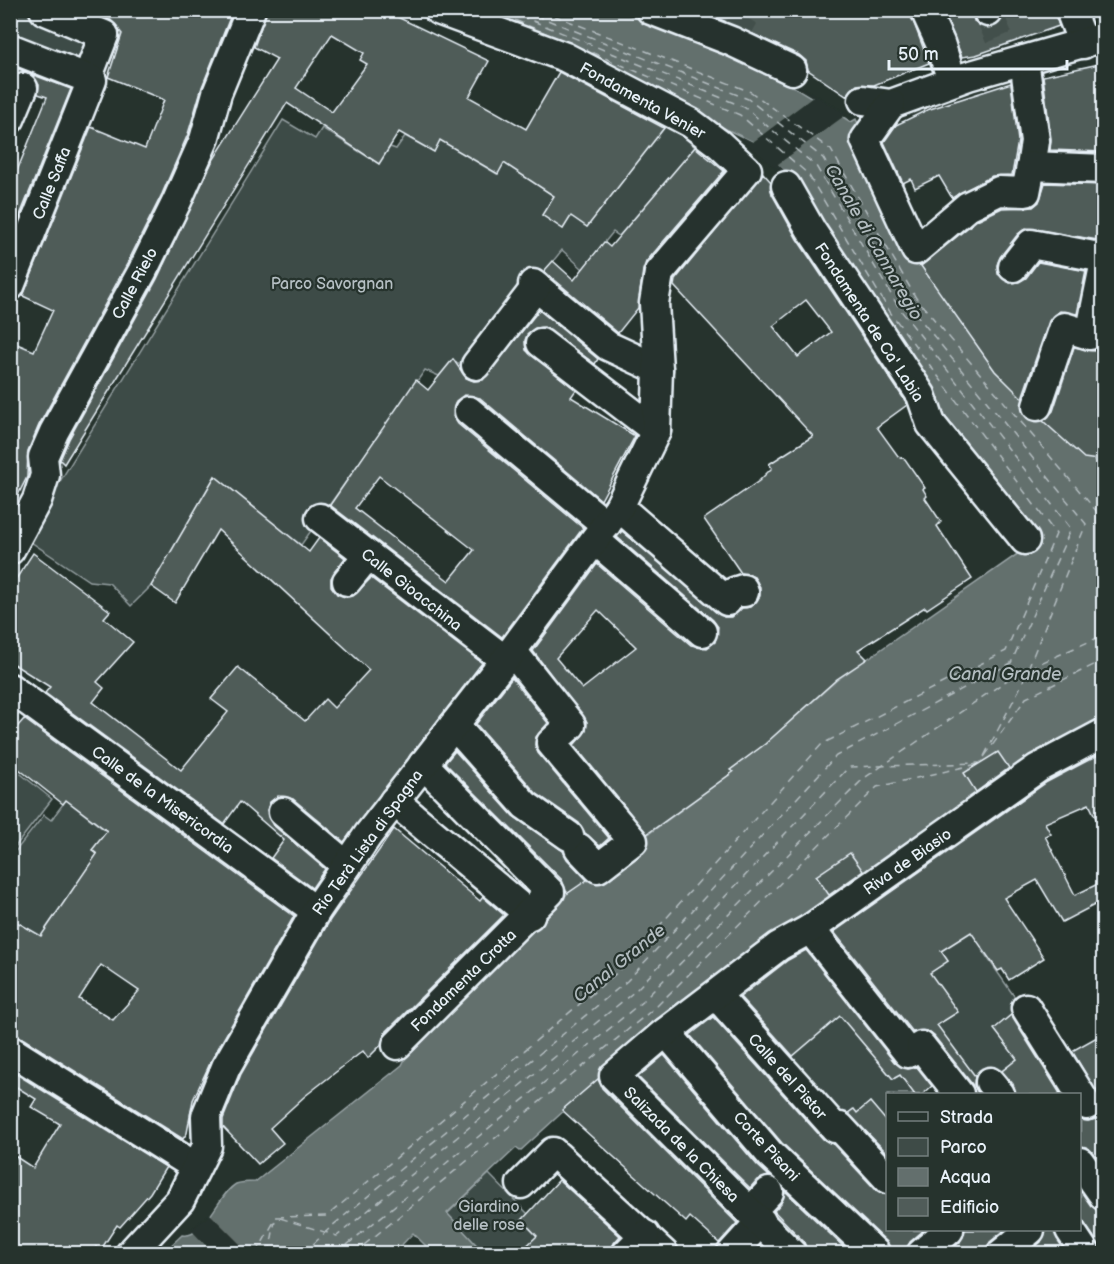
<svg xmlns="http://www.w3.org/2000/svg" width="1114" height="1264" font-family="'Balsamiq Sans',sans-serif">
<rect width="100%" height="100%" fill="#26332d"/>
<filter id="ink" filterUnits="userSpaceOnUse"><feTurbulence type="fractalNoise" baseFrequency=".0167" numOctaves="2"/><feDisplacementMap in="SourceGraphic" scale="12" xChannelSelector="R" yChannelSelector="G"/><feConvolveMatrix kernelMatrix="1 2 1 2 8 2 1 2 1" color-interpolation-filters="sRGB"/></filter>
<g filter="url(#ink)">
<g fill="#3e4b47" stroke="#939ea0" stroke-width="1.5">
<path d="M10,11H28L98,37L84,72L11,44Z"/>
<path d="M283,120L315,139L322,128L379,164L390,147L396,149L405,136L434,152L440,140L497,174L504,163L554,196L542,215L563,229L571,216L587,227L668,123L695,147L619,236L613,232L583,269L562,250L465,370L453,359L439,376L425,370L301,545L215,476L151,586L131,606L109,583L89,581L25,538Z"/>
<path d="M11,766L52,799L11,852Z"/>
<path d="M66,800L107,832L92,850L103,858L89,866L46,928L73,949L69,956L29,929L13,954L10,952V858L44,815L51,820Z"/>
<path d="M973,931L999,938L982,950L1021,1006L995,1029L1013,1053L1039,1032L1051,1053L1032,1067L1018,1059L982,1085L953,1048L941,1056L929,1040L941,1031L937,1025L957,1012L930,973L948,961L941,951Z"/>
<path d="M840,1016L893,1079L900,1075L915,1094H888L887,1123L870,1102L857,1113L853,1109L839,1122L785,1063Z"/>
<path d="M489,1174L528,1214L522,1221L539,1238L521,1253H484L447,1214Z"/>
</g>
<path fill="#636f6d" stroke="#98a3a5" stroke-width="1.5" d="M456,11H620L785,81L851,122L856,119L915,257L995,371L1080,454L1103,461V726L614,1065L520,1151L516,1148L447,1213L484,1253H433L413,1233L394,1253L162,1254L182,1235C205,1239 218,1194 236,1184C241,1182 250,1182 255,1182L402,1065L405,1059L403,1053L475,988L568,893L733,772L730,770L765,744L837,680L1039,539L936,406L788,174L753,142L566,52Z"/>
<g fill="#26332d">
<path d="M787,78L847,114L778,164L788,174L785,176L742,140L743,137L753,142L813,97L785,81Z"/>
<path d="M210,1214L249,1253H213L191,1230Z"/>
</g>
<g fill="none" stroke-linecap="round" stroke-linejoin="round">
<g stroke="#b3bdc0" stroke-width="1.5" stroke-dasharray="8 6" stroke-linecap="butt">
<path d="M522,10L748,99L823,158L907,303L1086,524L1021,686L981,762"/>
<path d="M540,10L751,92L831,150L916,298L1104,520"/>
<path d="M984,757L1026,698L1104,660"/>
<path d="M276,1217L327,1216L619,971L822,744L1006,651L1056,534L890,312L808,174L740,115L491,10"/>
<path d="M280,1218L337,1236L635,991L849,767L979,763"/>
<path d="M256,1254L276,1218"/>
<path d="M269,1254L275,1221"/>
<path d="M303,1254L332,1226L627,981L836,756L1011,663L1071,529L899,308L816,166L744,107L506,10"/>
<path d="M336,1254L643,1001L863,779L1016,674L1104,635"/>
<path d="M353,1254L657,1006L877,787L977,764"/>
</g>
</g>
<g fill="#505c59" stroke="#e8f1f8" stroke-width="1.5" fill-rule="evenodd">
<path d="M88,10H233L202,87L188,134L162,194L127,264L39,425L28,451L27,477L10,511V341L34,351L53,310L23,296L91,127L145,149L164,100L108,77L122,34L111,20Z"/>
<path d="M267,10H383L489,61L469,97L526,129L559,72L664,128L587,227L571,216L563,229L542,215L554,196L504,163L498,174L440,140L434,152L399,132L379,164L287,103L64,464L60,460L69,439L157,279L212,162L277,59L254,47ZM332,34L364,53L360,60L367,64L332,112L296,88Z"/>
<path d="M700,10H909L929,63L874,85H857L846,96L808,70L806,61L799,55Z"/>
<path d="M943,10H972L974,21L987,28L996,27L1002,21L1005,10H1054L1059,26L976,55L962,57Z"/>
<path d="M1104,63V152L1050,150L1051,139L1043,76Z"/>
<path d="M10,66L27,72H20L10,78Z"/>
<path d="M31,74L71,89L10,240V188L47,97L38,94L39,85Z"/>
<path d="M1011,83L1018,141L1012,175L992,176L952,198L939,176L915,188L911,179L903,183L884,142L896,125L927,110Z"/>
<path d="M695,147L724,171L646,262L643,270L638,308L618,333L544,271L553,261L574,280L604,242L610,247Z"/>
<path d="M763,173L771,182L772,194L797,239L906,402L907,405L877,427L898,456L905,459L925,488L923,489L927,496L925,498L941,522L937,526L972,579L927,609L925,607L858,650L867,659L837,679L765,744L730,770L733,772L647,834L574,745L586,731L587,722L533,651L597,564L691,645L707,648L715,642L718,627L713,620L617,537L622,531L724,617H732L742,608L750,607L760,596V587L754,577L741,573L704,519L759,481L772,468L769,464L813,436L674,286L675,280ZM806,300L831,332L798,357L773,326ZM598,610L636,647L582,689L556,658Z"/>
<path d="M1045,183L1104,185V241L1026,228L1018,234L1000,257L997,265L998,274L1010,283L1019,282L1026,278L1038,262L1086,271L1077,314L1060,311L1049,321L1022,398L995,371L921,266L977,220L1002,208L1033,207L1039,202Z"/>
<path d="M539,310L598,359L595,364L544,327L535,328L528,333L525,340L526,350L576,390L571,397L635,436L601,500L480,398L464,395L456,401L453,416L458,424L583,528L502,637L330,505L416,380L428,390L453,359L466,378L474,381L483,380ZM379,476L474,550L449,581L355,508Z"/>
<path d="M1104,344V461L1084,458L1043,421L1053,411L1074,347L1094,351Z"/>
<path d="M215,476L309,552L319,538L345,558L331,578V586L337,594L345,597L353,596L371,578L482,663L344,842L293,799L278,796L270,802L267,810L272,824L325,869L312,888L271,858L284,840L240,802L224,824L45,693L50,687L10,662V588L33,553L110,611L104,618L133,642L97,682L104,688L93,702L181,770L228,712L211,699L238,667L305,721L325,699L334,708L369,670L218,530L175,603L151,586Z"/>
<path d="M512,678L548,723L536,737L535,745L538,753L609,838L600,846L585,833L579,823L536,793L476,724Z"/>
<path d="M24,719L294,916L212,1059L193,1100L187,1133L183,1139L19,1036L10,1034V918L41,936L97,854L92,850L107,831L66,800L63,804L10,762V735ZM101,965L139,991L113,1020L79,999Z"/>
<path d="M455,751L513,816L563,851L567,859L587,880L568,893L566,891L562,880L445,763Z"/>
<path d="M998,752L1009,768L976,792L964,773Z"/>
<path d="M1104,752V835L1089,804L1045,823L1051,834L1045,836L1075,895L1104,881V900L1062,922L1037,880L1004,898L1044,958L1009,980L1002,969L998,971L971,932L941,951L948,961L930,973L958,1012L937,1025L975,1076L974,1085L979,1095H975L972,1084L934,1036L927,1031L913,1032L834,932L1047,782Z"/>
<path d="M394,829L480,901L483,897L504,915L385,1033L381,1045L368,1058L363,1051L305,1096L270,1128L283,1143L258,1164L223,1127V1119L241,1074L330,920Z"/>
<path d="M850,853L863,871L829,895L816,876Z"/>
<path d="M806,950L895,1063L908,1069L917,1067L932,1086L922,1095H915L900,1075L893,1079L840,1016L793,1056L740,997L788,960Z"/>
<path d="M1011,1015L1012,1017L1061,1095H1016L1013,1084L1002,1071L1017,1059L994,1029Z"/>
<path d="M713,1017L823,1139L833,1144L876,1190L888,1195V1230H924L910,1242L905,1254H892L887,1242L782,1143L690,1035Z"/>
<path d="M1104,1033V1152L1097,1157L1087,1147L1080,1146V1120L1088,1121L1096,1119L1102,1112L1103,1104L1072,1051Z"/>
<path d="M664,1055L757,1165L769,1176L757,1180L750,1188L638,1077Z"/>
<path d="M10,1070L166,1167L150,1193L120,1227L117,1225L100,1251L96,1247L91,1254H10V1153L33,1168L60,1124L31,1107L36,1099L10,1083Z"/>
<path d="M598,1079L602,1088L737,1223L719,1243L690,1217L686,1222L562,1110Z"/>
<path d="M870,1102L888,1123V1154L848,1113L854,1109L857,1113Z"/>
<path d="M559,1180L620,1236L614,1243L610,1254H518L537,1236L522,1220Z"/>
<path d="M1080,1190L1091,1206L1104,1212V1244L1100,1246L1080,1217Z"/>
<path d="M785,1191L851,1254H808L804,1242L774,1211L781,1203Z"/>
<path d="M965,1230H1005L990,1242L985,1254H947L960,1242Z"/>
<path d="M1046,1230H1054L1066,1254H1027L1041,1242Z"/>
</g>
<g fill="none" stroke-linecap="round" stroke-linejoin="round">
<g stroke="#43504b" stroke-width="28" stroke-dasharray="28 14" stroke-linecap="butt">
<path d="M988,12L1002,45"/>
<path d="M731,41L749,10"/>
</g>
<defs>
<g id="minor">
<path d="M44,10L104,35L87,79"/>
<path d="M651,10L731,41L792,70"/>
<path d="M925,10L940,43L952,81"/>
<path d="M988,10V12"/>
<path d="M1070,10L1083,44"/>
<path d="M10,48L92,80L10,286"/>
<path d="M1024,60L1035,141L1032,161"/>
<path d="M863,100L891,104L968,76L1104,37"/>
<path d="M891,104L865,140L916,250L968,206L999,191L1026,192L1031,166L1104,169"/>
<path d="M10,119L23,88"/>
<path d="M786,186L811,230L921,395L931,424L1025,540"/>
<path d="M1013,267L1031,244L1104,258"/>
<path d="M533,284L608,346L658,369"/>
<path d="M541,343L656,431"/>
<path d="M476,365L536,287"/>
<path d="M1037,406L1064,327L1090,335L1104,266"/>
<path d="M469,411L606,525"/>
<path d="M619,507L727,601L734,592L743,589L744,592"/>
<path d="M320,518L505,660"/>
<path d="M595,540L702,632"/>
<path d="M10,550L37,500L45,475L43,457L54,432L142,272L177,201L204,140L217,93L251,10"/>
<path d="M347,581L368,555"/>
<path d="M512,651L571,725L551,743L633,841L598,868L579,848"/>
<path d="M10,688L316,911"/>
<path d="M454,725L525,805L569,836"/>
<path d="M394,801L530,915"/>
<path d="M283,812L347,866"/>
<path d="M810,929L908,1053L913,1050"/>
<path d="M716,995L835,1128L840,1127L888,1179"/>
<path d="M1026,1008L1087,1105"/>
<path d="M666,1032L770,1154L876,1254"/>
<path d="M397,1045L550,892L423,764"/>
<path d="M921,1046L959,1094"/>
<path d="M10,1050L196,1167"/>
<path d="M990,1082L1000,1094"/>
<path d="M1080,1162L1104,1196"/>
<path d="M521,1184L553,1152L664,1254"/>
<path d="M751,1211L769,1192"/>
<path d="M1070,1230L1086,1254"/>
<path d="M130,1254L180,1200L207,1146L206,1116L226,1067L316,911L368,835L512,651L619,507L656,431L658,369L654,303L659,273L747,170L719,144L691,123L565,57L438,10"/>
<path d="M626,1254L645,1235"/>
<path d="M731,1254L761,1221"/>
<path d="M792,1254L614,1076L662,1035L779,946L810,929L1038,768L1104,733"/>
<path d="M921,1254L949,1230"/>
<path d="M1001,1254L1030,1230"/>
</g>
</defs>
<use href="#minor" stroke="#e8f1f8" stroke-width="33"/>
<use href="#minor" stroke="#26332d" stroke-width="28"/>
</g>
</g>
<g text-anchor="middle" stroke-width="4.5" stroke-linejoin="round" paint-order="stroke">
<g font-size="16" fill="#e8f1f8" stroke="#26332d">
<text transform="translate(643 100) rotate(29)" y="6">Fondamenta Venier</text>
<text transform="translate(51 183) rotate(-68)" y="6">Calle Saffa</text>
<text transform="translate(134 283) rotate(-62)" y="6">Calle Rielo</text>
<text transform="translate(870 322) rotate(57)" y="6">Fondamenta de Ca' Labia</text>
<text transform="translate(412 589) rotate(38)" y="6">Calle Gioacchina</text>
<text transform="translate(163 799) rotate(36)" y="6">Calle de la Misericordia</text>
<text transform="translate(367 842) rotate(-54)" y="6">Rio Terà Lista di Spagna</text>
<text transform="translate(907 861) rotate(-35)" y="6">Riva de Biasio</text>
<text transform="translate(463 980) rotate(-44)" y="6">Fondamenta Crotta</text>
<text transform="translate(788 1076) rotate(48)" y="6">Calle del Pistor</text>
<text transform="translate(682 1144) rotate(45)" y="6">Salizada de la Chiesa</text>
<text transform="translate(767 1146) rotate(47)" y="6">Corte Pisani</text>
</g>
<g font-size="16" fill="#b5bfc3" stroke="#26332d">
<text x="332" y="289">Parco Savorgnan</text>
<text x="489" y="1212">Giardino<tspan x="489" dy="18">delle rose</tspan></text>
</g>
<g font-size="18" font-style="italic" fill="#b3bdc0" stroke="#26332d">
<text transform="translate(874 242) rotate(60)" y="6">Canale di Cannaregio</text>
<text x="1005" y="680">Canal Grande</text>
<text transform="translate(619 963) rotate(-39)" y="6">Canal Grande</text>
</g>
</g>
<rect width="1114" height="1264" fill="none" stroke="#26332d" stroke-width="36"/>
<rect x="18" y="18" width="1078" height="1228" fill="none" stroke="#e8f1f8" stroke-width="2" filter="url(#ink)"/>
<rect x="886" y="1093" width="195" height="138" fill="#26332d" stroke="#747f7e" stroke-width="1.5"/>
<rect x="898" y="1112" width="30" height="9" fill="#26332d" stroke="#747f7e" stroke-width="1.5"/>
<text x="940" y="1123" font-size="18" fill="#e8f1f8">Strada</text>
<rect x="898" y="1138" width="30" height="18" fill="#3e4b47" stroke="#747f7e" stroke-width="1.5"/>
<text x="940" y="1153" font-size="18" fill="#e8f1f8">Parco</text>
<rect x="898" y="1168" width="30" height="18" fill="#636f6d" stroke="#747f7e" stroke-width="1.5"/>
<text x="940" y="1183" font-size="18" fill="#e8f1f8">Acqua</text>
<rect x="898" y="1198" width="30" height="18" fill="#505c59" stroke="#747f7e" stroke-width="1.5"/>
<text x="940" y="1213" font-size="18" fill="#e8f1f8">Edificio</text>
<path d="M889 60v9h178v-9" fill="none" stroke="#e8f1f8" stroke-width="3"/>
<text x="898" y="60" font-size="18" fill="#e8f1f8" stroke="#26332d" stroke-width="4.5" paint-order="stroke">50 m</text>
</svg>
